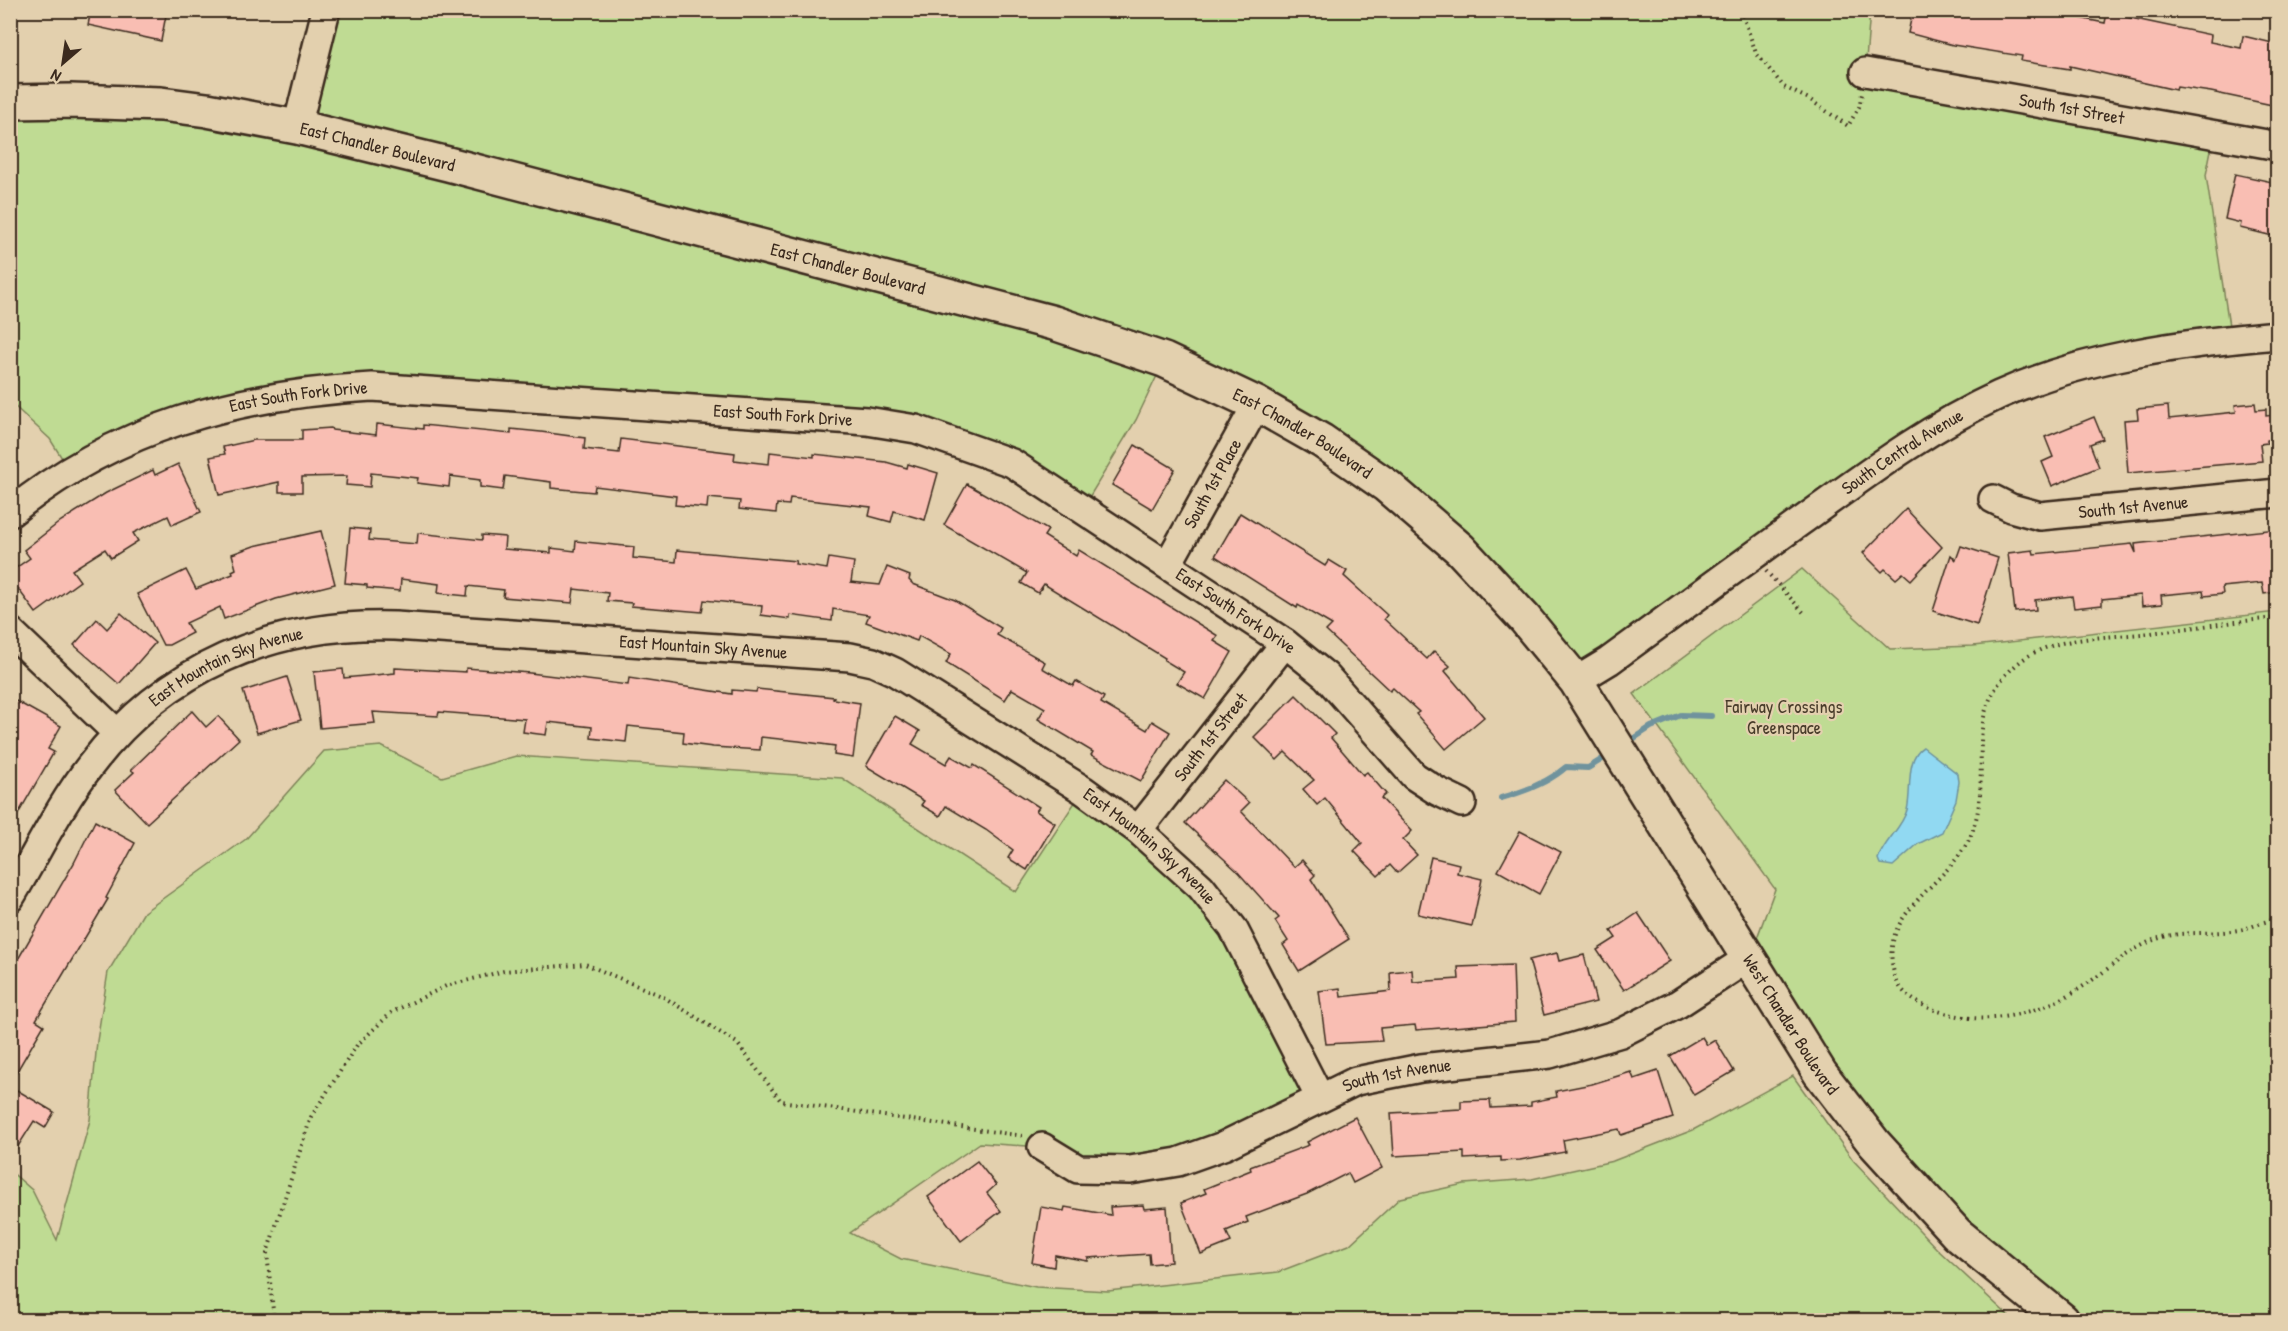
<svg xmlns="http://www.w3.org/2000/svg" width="2288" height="1331" font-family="'Patrick Hand',sans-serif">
<rect width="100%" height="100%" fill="#e3d0ae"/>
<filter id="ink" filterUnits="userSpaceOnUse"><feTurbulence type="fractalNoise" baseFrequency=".0167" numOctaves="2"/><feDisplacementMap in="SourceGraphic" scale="12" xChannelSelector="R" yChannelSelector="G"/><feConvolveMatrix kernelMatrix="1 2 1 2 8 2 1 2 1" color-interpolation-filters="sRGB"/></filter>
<g filter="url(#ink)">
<g fill="#bfdb93" stroke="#7d8258" stroke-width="1.5">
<path d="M326,11H1870L1865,72L2214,135L2206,175L2231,339L1999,395L1576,681L1387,486L1164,361L1136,420L1082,509L961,443L616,403L260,399L70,471L50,439L11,403L10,102L297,127Z"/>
<path d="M1802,569L1890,649L1973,646L2277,612V1320H2062L1957,1234L1750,957L1775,889L1634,694Z"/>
<path d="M381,746L442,777L516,756L842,778L1016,892L1083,790L1201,887L1320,1098L1130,1170L1042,1147L980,1143L850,1233L901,1259L1036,1287L1108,1291L1278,1272L1349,1245L1400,1198L1464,1184L1532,1179L1613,1161L1693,1130L1793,1076L1853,1160L1938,1250L2013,1320H11L10,1171L32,1190L57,1240L90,1120L97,1041L108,972L144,912L246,839L324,751Z"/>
</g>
<path fill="#91d9f2" stroke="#6f939d" stroke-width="1.5" d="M1923,747L1958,774L1959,782L1956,800L1942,832L1918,844L1893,866L1880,864L1878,859C1884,841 1902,828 1907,810C1912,791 1905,758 1923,747Z"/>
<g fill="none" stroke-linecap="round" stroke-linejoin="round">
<g stroke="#6f939d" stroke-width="6">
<path d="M1625,744L1651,727L1681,715L1711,716"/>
<path d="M1501,798C1523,792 1549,782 1566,767L1588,768L1609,755"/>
</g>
</g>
<g fill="#f9beb3" stroke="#3b2a1e" stroke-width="1.5">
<path d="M91,10H167L161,41L88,25Z"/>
<path d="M1913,10H2039L2105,23L2107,13L2211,35L2210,42L2241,48L2243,36L2277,44V106L2211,92L2177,87L2176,90L2070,66V69L2021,61L2022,56L1953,45L1908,33Z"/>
<path d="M2235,174L2277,183V217L2273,236L2240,228L2241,223L2225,219Z"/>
<path d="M2255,403L2256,410L2266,409V416L2275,415L2277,438L2267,440V443L2260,444L2262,461L2128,473L2124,420L2138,419L2137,409L2168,406L2169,419L2236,412L2235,405Z"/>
<path d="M2094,417L2103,439L2090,444L2099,467L2052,486L2042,462L2053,457L2045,437Z"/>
<path d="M377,424L423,429V425L511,434V429L541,432L585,438L584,449L619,453L621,439L735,453L734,460L769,464L770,452L814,457V454L886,462L907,468L908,464L938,473L925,520L894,511L891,522L869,516L871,507L790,498L789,505L777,504L776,513L739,509L740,501L708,498L707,508L675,505L676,496L595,486L594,492L551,488V482L505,476L503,490L480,487V480L450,476L449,487L417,483L418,478L371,473L370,487L346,485L347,476L302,477V492H279V482L219,495L210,457L225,454L223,447L254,440H302V430L331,428L332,430L376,435Z"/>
<path d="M1135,445L1175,469L1152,509L1112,485Z"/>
<path d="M178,464L201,512L172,525L168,516L133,533L138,541L111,558L105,549L72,570L80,581L36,613L10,578V572L30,558L24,550L61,521L106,493L153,470L155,475Z"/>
<path d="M967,484L1048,530L1044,536L1076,556L1079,550L1218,636L1214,641L1232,652L1205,699L1177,683L1184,672L1164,660L1165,658L1044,584L1038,593L1021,583L1027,573L944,525Z"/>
<path d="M1906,509L1942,547L1911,580L1903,573L1896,579L1885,569L1882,572L1863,553Z"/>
<path d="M1240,513L1325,566L1329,560L1347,571L1344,576L1387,615L1384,619L1427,659L1434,651L1450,666L1445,671L1484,717L1446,749L1416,714L1419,712L1393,688L1390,691L1326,631L1332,625L1298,605L1297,608L1215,556Z"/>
<path d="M350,528L370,530L369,540L417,544L418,533L482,540V535L505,537L504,549L551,553V548L575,551L576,541L634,547L633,558L676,562L677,550L796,561L795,564L827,569L829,558L854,562L851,582L880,585L887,567L910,576L909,580L913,584L955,600L1001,628L997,635L1045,662L1042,668L1073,686L1076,681L1104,697L1101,703L1147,730L1152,721L1170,732L1141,781L1091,755L1093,752L1038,719L1045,708L1012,689L1005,700L946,663L951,654L919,636L917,641L866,622L869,615L833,609L832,621L790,615V619L761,615L762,606L704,600L702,612L631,606L632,603L607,601L608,593L574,589L572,603L503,597L504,590L468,586L467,596L438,593L439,584L401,579L400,591L367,588V585L345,583Z"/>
<path d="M2277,529V592L2264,594L2262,583L2222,587L2223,594L2204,596L2203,591L2161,595L2162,604L2142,606L2141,595L2102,599V605L2074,608L2072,596L2035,600L2036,610L2015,612L2008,553L2033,550L2034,554L2132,544L2136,553L2135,544L2143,543Z"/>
<path d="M321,531L335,584L276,599L224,619L220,607L186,623L192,633L169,645H163L137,594L186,570L196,589L233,574L232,571L236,569L232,554L254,546Z"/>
<path d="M1961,546L1998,558L1977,625L1933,611L1951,555L1956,560Z"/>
<path d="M121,613L155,643L119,684L74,645L97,619L107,629Z"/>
<path d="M395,668L466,672V668L530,673L628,685L629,678L732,694V690L756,692L757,689L834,697L833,699L860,703L853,758L834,755L835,746L799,741L761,737L760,750L713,747L683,743L684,732L628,726L626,742L591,738L592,727L548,722L546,735L523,732L525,719L439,712L438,716L373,712L375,723L320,728L314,672L343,669L344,678L395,673Z"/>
<path d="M287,677L301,720L257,733L243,691Z"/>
<path d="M1296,695L1335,734L1331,738L1363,775L1367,772L1386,794L1381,798L1412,831L1403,840L1417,855L1397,873L1390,865L1378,876L1354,851L1362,843L1325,798L1317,805L1303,789L1314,780L1285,752L1277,760L1254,737Z"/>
<path d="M16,701L61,726L48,749L54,752L10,828V710Z"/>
<path d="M192,711L206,727L218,716L239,739L147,823L115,790L134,772L131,770Z"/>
<path d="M895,716L920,731L912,744L946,764L951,756L972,768L974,765L1039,807L1036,811L1055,823L1027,870L1008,858L1013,850L986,830L946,806L940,816L921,805L924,801L866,766Z"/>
<path d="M1224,780L1249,803L1241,811L1294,867L1302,860L1315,875L1311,879L1349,939L1299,971L1283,945L1288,941L1275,921L1279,918L1236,870L1185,823Z"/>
<path d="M95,821L135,843L106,898L108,899L36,1020L44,1025L10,1083V973L74,863Z"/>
<path d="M1520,831L1561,852L1539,894L1498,871Z"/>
<path d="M1431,857L1459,864L1457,873L1482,879L1472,926L1418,914Z"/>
<path d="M1638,913L1670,961L1624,990L1597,950L1616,938L1611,931Z"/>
<path d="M1557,953L1559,961L1584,955L1596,1002L1544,1015L1529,960Z"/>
<path d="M1513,965L1515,1022L1416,1030L1415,1025L1380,1028L1382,1041L1326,1044L1319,991L1340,988L1341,997L1391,991L1390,972L1412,970L1413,982L1459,979L1458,967Z"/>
<path d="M1702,1037L1707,1045L1715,1040L1734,1071L1694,1095L1670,1056Z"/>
<path d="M1658,1071L1673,1118L1621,1135L1619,1129L1563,1140L1565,1152L1520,1160L1501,1161V1157L1464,1159V1152L1394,1156L1391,1113L1461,1109V1101L1490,1100L1491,1108L1531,1106V1102L1557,1097L1556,1091L1592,1084L1631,1072L1634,1079Z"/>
<path d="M10,1086L54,1112L45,1128L34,1121L10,1159Z"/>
<path d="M1355,1117L1382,1168L1353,1183L1348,1173L1307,1194L1246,1217L1248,1222L1226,1231L1231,1242L1201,1254L1181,1203L1206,1193L1204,1189L1251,1170L1250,1167L1309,1145L1307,1142Z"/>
<path d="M977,1161L996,1185L987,1193L1001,1211L961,1241L928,1197Z"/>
<path d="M1143,1205L1144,1209L1167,1207L1171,1262L1150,1264L1149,1254L1088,1258V1261L1055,1255L1054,1267L1032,1263L1041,1207L1064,1211L1065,1207L1111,1215L1110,1207Z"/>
</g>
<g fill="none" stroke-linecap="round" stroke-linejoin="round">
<defs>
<g id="minor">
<path id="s1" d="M1865,72L2278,146"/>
<path d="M297,127L326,10"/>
<path id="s2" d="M1993,499L2011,508L2040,516L2278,493"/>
<path id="s3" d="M10,513C115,427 239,394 372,387L867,421L916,429L1012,463L1285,643L1326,676L1414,776L1437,791L1462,803"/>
<path id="s4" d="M1168,564L1257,404"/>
<path d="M10,631L117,733"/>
<path id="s5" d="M1576,681L1609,661C1673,614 1736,568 1800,522C1864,476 1927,428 1999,395C2085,356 2184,343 2278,335"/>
<path id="s6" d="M1138,830L1285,643"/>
<path id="s7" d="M10,898C36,855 59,806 90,766C165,667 273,622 395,626L850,657L873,662L895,672L1083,790L1138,830L1201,887L1233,928L1320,1098"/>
<path id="s8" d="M1042,1147L1078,1169L1130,1170L1178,1162L1223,1146L1356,1081L1421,1068L1550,1054L1621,1033L1678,1004L1750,957"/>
</g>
<g id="major">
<path id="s9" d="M10,102L71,101L161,104L207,110L297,127L448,164L1054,323L1164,360L1257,404L1322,441L1387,486L1460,549L1525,619L1576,681L1820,1073L1874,1143L1957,1234L2062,1320"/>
</g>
</defs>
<use href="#minor" stroke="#3b2a1e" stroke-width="32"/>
<use href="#major" stroke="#3b2a1e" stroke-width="38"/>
<g stroke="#3b2a1e" stroke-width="4" stroke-dasharray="1.5 4.5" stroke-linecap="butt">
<path d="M1741,10L1756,53L1784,87L1809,99L1848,126L1859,107L1862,94"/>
<path d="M1766,571L1804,613"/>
<path d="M2278,618C2237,621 2198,627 2158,632C2113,639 2054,633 2017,664C1957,716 1996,772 1971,835C1950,886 1872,912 1896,979C1905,1005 1946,1015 1971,1018C2010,1021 2053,1007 2085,985C2105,972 2124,954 2145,944C2175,928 2206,936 2238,930C2251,928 2263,921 2278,919"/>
<path d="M274,1320L267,1253L311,1117L357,1045L392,1012L446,986L504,971L585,964L662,996L737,1043L781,1101L1023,1136"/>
</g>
<use href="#minor" stroke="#e3d0ae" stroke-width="27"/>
<use href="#major" stroke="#e3d0ae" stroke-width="33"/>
</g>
</g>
<g text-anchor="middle" stroke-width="4.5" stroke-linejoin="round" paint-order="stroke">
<g font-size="18" fill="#3b2a1e" stroke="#e3d0ae">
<text dy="6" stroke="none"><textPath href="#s1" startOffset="210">South 1st Street</textPath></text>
<text dy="6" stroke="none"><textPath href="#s9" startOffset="372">East Chandler Boulevard</textPath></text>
<text dy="6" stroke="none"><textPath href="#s9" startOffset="858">East Chandler Boulevard</textPath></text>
<text dy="6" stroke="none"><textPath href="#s3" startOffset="316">East South Fork Drive</textPath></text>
<text dy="6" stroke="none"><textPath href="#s3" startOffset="802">East South Fork Drive</textPath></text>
<text dy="6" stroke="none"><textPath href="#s9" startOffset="1344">East Chandler Boulevard</textPath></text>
<text dy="6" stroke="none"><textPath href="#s5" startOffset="399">South Central Avenue</textPath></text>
<text dy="6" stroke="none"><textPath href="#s4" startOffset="92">South 1st Place</textPath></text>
<text dy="6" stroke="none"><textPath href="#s2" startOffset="144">South 1st Avenue</textPath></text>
<text dy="6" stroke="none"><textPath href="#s3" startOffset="1306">East South Fork Drive</textPath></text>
<text dy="6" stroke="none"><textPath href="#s7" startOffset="813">East Mountain Sky Avenue</textPath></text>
<text dy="6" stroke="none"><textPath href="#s7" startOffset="327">East Mountain Sky Avenue</textPath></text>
<text dy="6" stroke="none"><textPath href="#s6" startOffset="118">South 1st Street</textPath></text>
<text dy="6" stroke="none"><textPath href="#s7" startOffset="1317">East Mountain Sky Avenue</textPath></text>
<text dy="6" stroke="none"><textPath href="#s9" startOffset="2121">West Chandler Boulevard</textPath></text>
<text dy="6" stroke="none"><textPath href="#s8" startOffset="380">South 1st Avenue</textPath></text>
</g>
<g font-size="18" fill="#483c2a" stroke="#e3d0ae">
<text x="1784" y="713">Fairway Crossings<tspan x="1784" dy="21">Greenspace</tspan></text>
</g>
</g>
<rect width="2288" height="1331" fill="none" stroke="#e3d0ae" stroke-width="36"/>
<rect x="18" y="18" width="2252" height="1295" fill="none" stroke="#3b2a1e" stroke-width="2" filter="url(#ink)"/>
<g transform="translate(63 63) rotate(209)" stroke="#e3d0ae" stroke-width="4.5" paint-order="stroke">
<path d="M0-4.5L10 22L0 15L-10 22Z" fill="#3b2a1e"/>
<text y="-9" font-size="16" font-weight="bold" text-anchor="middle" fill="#3b2a1e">N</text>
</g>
</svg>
